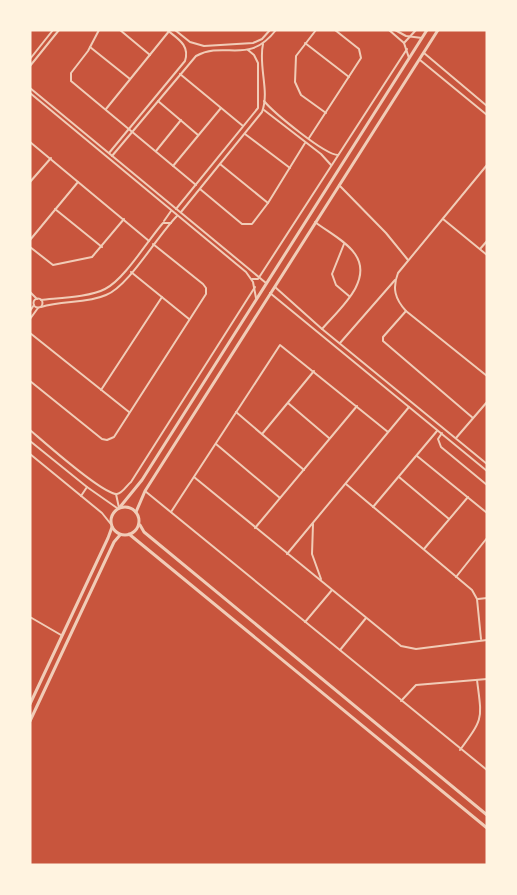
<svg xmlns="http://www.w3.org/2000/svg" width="517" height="895" font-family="'DejaVu Sans',sans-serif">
<rect width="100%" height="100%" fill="#c8553d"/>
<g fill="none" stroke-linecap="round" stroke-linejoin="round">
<g stroke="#f1ccb7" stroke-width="2">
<path d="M99,30L88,51L71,73V81L196,185"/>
<path d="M120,30L150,55"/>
<path d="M175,30L190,42L204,46L253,43L262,39L270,30"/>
<path d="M316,30L296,56L295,82L301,95L326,113"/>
<path d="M389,30L404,43L409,58"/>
<path d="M395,30L406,36L422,38"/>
<path d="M305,43L349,77"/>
<path d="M404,43L416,30"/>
<path d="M90,47L130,79"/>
<path d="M424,53L487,106"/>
<path d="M30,59L53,30"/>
<path d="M420,60L487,115"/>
<path d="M30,66L59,30"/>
<path d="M180,74L243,126"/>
<path d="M30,88L266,283"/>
<path d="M30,93L246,272L253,282L256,298"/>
<path d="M158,101L198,135"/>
<path d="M264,101C274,113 325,155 338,155"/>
<path d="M106,109L170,30"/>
<path d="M264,110L321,154L331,165"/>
<path d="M245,134L290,168"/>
<path d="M309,138L361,58L359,49L335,30"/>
<path d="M30,142L149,241"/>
<path d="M156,151L181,120"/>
<path d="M109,153L185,61C190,45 178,39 167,30"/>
<path d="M112,156L196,56C226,40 248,66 276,30"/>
<path d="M220,164L268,203"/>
<path d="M487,165L398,273C392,288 395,299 406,311L487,376"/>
<path d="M173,166L221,108"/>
<path d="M30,182L51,158"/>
<path d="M339,185L386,233L408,260"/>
<path d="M200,189L242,224H252L268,203L305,143"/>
<path d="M55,209L102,247"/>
<path d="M176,209L258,108V63L254,55L248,50"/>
<path d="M181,212L262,112C270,91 258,66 263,44"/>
<path d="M443,219L487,255"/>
<path d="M164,221L171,211"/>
<path d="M315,222C328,232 346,241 355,254C374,281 338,310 322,329"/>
<path d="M30,240L78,182"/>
<path d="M344,244L332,274L336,285L349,296"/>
<path d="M30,247L53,265L92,257L124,219"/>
<path d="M480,249L487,241"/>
<path d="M131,272L189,319"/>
<path d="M252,279H258L407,49"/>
<path d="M275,287L322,329L487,464"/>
<path d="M30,292L37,299"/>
<path d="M270,293L487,471"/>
<circle cx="38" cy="303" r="4.5"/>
<path d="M41,300C59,298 90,297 105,289C124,280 148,240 163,223H171"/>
<path d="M41,307C62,300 86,304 106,295C129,286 157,236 177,216"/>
<path d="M30,311L34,305"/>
<path d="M406,311L383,337V341L473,418"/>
<path d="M30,319L38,308"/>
<path d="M30,333L129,412"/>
<path d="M340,343L395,280"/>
<path d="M30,381L102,439L107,440L114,437L206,294V288L203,284L153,244"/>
<path d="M101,390L162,297"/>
<path d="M288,403L329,438"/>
<path d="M236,412L304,470"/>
<path d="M30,430C43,441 103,495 117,494C123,493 127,485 131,482L255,287"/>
<path d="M442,433L438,439L441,447L487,485"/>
<path d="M262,434L314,371"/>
<path d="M456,438L487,402"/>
<path d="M30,441L87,487L117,508"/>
<path d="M216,444L280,498"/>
<path d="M30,454L102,513L110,523"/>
<path d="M417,456L487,513"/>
<path d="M194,477L401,646L416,649L487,640"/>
<path d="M399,477L449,519"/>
<path d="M346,484L472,590L477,599L481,639"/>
<path d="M145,491L487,770"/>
<path d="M116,494L119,508"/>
<path d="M81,496L87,487"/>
<path d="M373,507L437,431"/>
<path d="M171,512L280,345L388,432"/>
<path d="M313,524L312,554L321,579"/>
<path d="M255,528L357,406"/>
<path d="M424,549L468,497"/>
<path d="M287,554L409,407"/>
<path d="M456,577L487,538"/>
<path d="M478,599L487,598"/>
<path d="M30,617L61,635"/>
<path d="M305,622L332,590"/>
<path d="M340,650L366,618"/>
<path d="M401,701L416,685L487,679"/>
<path d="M460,750C484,717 482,720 477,680"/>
</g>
<g stroke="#f1ccb7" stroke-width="3">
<circle cx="125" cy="521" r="14"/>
<path d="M120,507L142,480L427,30"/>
<path d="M136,512L145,491L438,30"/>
<path d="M140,525L144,532L487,815"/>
<path d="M129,534L487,828"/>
<path d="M30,704L108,538L112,527"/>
<path d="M30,721L114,542L120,535"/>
</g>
</g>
<rect width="517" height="895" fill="none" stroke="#fff3e0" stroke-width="63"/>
</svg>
